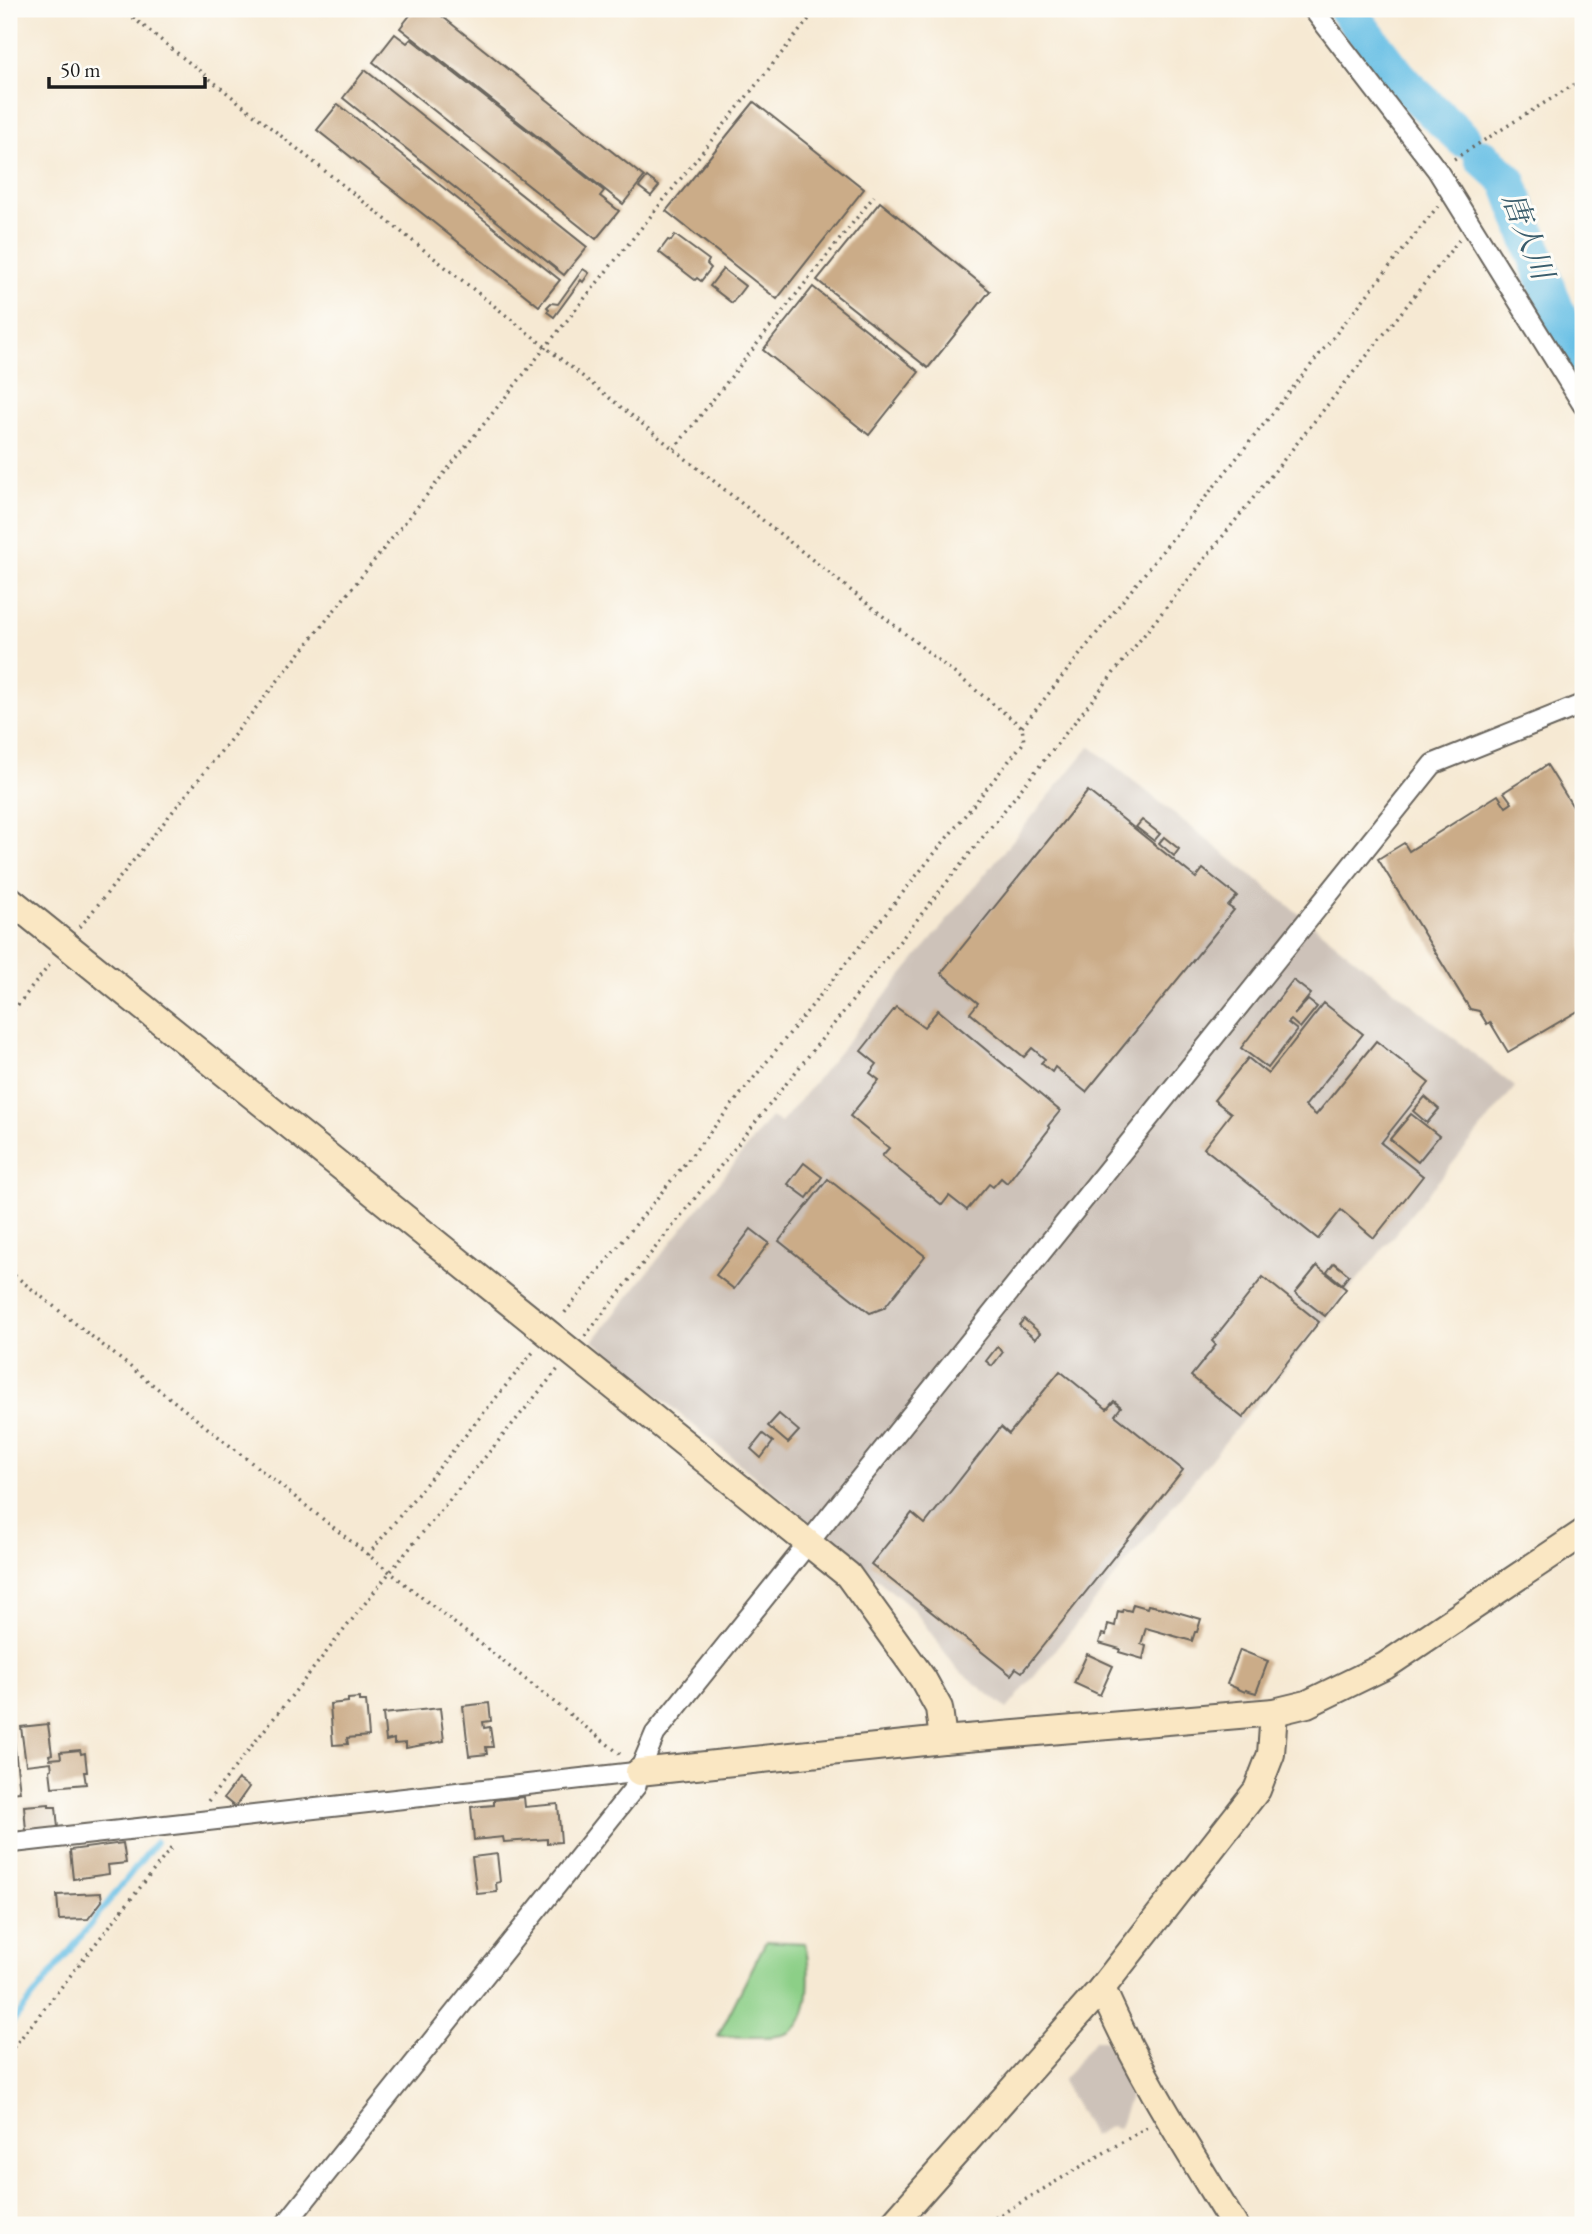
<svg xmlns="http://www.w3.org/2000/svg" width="1592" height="2234" font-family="'EB Garamond','Noto Serif JP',serif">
<rect width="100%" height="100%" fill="#fdfcf7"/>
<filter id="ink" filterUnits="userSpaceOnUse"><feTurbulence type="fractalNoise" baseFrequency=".0143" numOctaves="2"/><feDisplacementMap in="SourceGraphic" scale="14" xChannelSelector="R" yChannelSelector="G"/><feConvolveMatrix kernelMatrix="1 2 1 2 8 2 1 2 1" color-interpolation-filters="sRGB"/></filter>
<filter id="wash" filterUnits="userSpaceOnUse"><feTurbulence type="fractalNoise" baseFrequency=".00686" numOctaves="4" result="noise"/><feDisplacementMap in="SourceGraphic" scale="28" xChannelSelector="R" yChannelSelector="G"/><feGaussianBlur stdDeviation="1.57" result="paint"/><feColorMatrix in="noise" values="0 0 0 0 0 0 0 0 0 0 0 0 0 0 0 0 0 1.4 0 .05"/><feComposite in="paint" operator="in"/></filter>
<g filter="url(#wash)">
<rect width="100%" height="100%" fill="#f6e9d3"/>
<g fill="#cdc2b9">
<path d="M1090,746L1515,1087L1007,1709L957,1669L914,1610L593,1341L771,1117L781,1123Z"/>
<path d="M1095,2040H1105L1132,2090L1119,2128L1110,2126L1093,2136L1062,2081Z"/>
</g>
<path fill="#8ccf87" stroke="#547652" stroke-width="2" d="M766,1941L805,1943C810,1965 814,2021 788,2033C774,2040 735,2036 718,2036Z"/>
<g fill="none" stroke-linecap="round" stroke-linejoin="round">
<path stroke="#68bfe5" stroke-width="6" d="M9,2027L156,1842"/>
<g stroke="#68bfe5" stroke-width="37">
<path d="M1346,9L1406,86L1463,139"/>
<path d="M1482,157L1508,181L1561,324L1583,360"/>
</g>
</g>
<g id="blocks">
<g fill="#cbac88">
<path d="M415,9H433L644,177L623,204L400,28Z"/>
<path d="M395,34L407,43L411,39L604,191L600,196L619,211L596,239L373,62Z"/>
<path d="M365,70L587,247L564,275L343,98Z"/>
<path d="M754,102L864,189L777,299L666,211Z"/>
<path d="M338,104L560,280L539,306L317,130Z"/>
<path d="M647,177L659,186L651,196L639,187Z"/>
<path d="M880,202L990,291L928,368L817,280Z"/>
<path d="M675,235L709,260L707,264L711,268L701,281L697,278L695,280L659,252L668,240L671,241Z"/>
<path d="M583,269L589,273L583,282L581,280L554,317L547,312L549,309L547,307L551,303L558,304Z"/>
<path d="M723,269L745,286L732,303L710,286Z"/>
<path d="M813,287L919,372L869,435L763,350Z"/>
<path d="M1547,765L1583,823V1008L1508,1052L1490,1022L1487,1024L1479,1011L1470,1009L1378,859L1404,843L1409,851L1498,795L1506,807L1512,803L1504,792Z"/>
<path d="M1088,791L1196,878L1203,869L1237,896L1228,906L1234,910L1086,1092L1055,1067L1052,1072L1041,1063L1045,1059L1032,1048L1024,1057L970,1013L978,1003L941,973Z"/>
<path d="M1142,820L1160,834L1154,841L1136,827Z"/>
<path d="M1164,837L1179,849L1174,856L1159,843Z"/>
<path d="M1293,980L1311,994L1294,1015L1308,1000L1317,1007L1300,1028L1291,1020L1288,1023L1297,1030L1268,1068L1241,1048Z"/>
<path d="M1324,1003L1363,1034L1305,1106L1316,1115L1376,1041L1429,1083L1381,1143L1423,1176L1374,1238L1341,1210L1318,1239L1204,1148L1231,1113L1214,1100L1248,1058L1268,1074Z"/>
<path d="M896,1007L924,1027L938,1010L1060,1111L1048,1126L1050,1128L1007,1183L1001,1178L993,1187L989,1184L967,1210L949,1196L942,1205L882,1156L889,1148L850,1116L879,1080L870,1073L877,1064L861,1051Z"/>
<path d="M1425,1097L1439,1109L1427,1123L1413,1111Z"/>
<path d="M1411,1114L1439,1136L1418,1162L1390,1139Z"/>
<path d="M804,1163L822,1177L807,1198L788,1184Z"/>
<path d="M828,1179L925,1256L884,1308L870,1313L779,1241Z"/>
<path d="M751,1229L769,1243L734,1289L716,1275Z"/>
<path d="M1334,1263L1349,1275L1342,1284L1327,1272Z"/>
<path d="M1317,1266L1346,1289L1325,1316L1295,1293Z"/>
<path d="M1263,1277L1319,1322L1243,1418L1191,1376L1216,1345L1212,1341Z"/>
<path d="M1024,1319L1040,1333L1035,1339L1019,1325Z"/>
<path d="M997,1347L1003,1352L992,1366L986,1361Z"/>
<path d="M1060,1371L1107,1409L1114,1401L1121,1407L1115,1415L1183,1470L1022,1672L1016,1668L1011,1675L871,1564L912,1513L925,1524L1001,1427L1009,1434Z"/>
<path d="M779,1414L799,1431L788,1443L768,1426Z"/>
<path d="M763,1434L773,1442L761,1458L751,1449Z"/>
<path d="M1133,1604L1147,1608L1148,1605L1163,1608L1201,1619L1197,1632H1195L1192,1641L1146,1628L1141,1644L1146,1646L1143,1659L1119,1652L1120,1649L1099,1643L1102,1634L1106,1635L1108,1624L1115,1626L1118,1611L1122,1612L1123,1609L1131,1611Z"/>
<path d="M1240,1650L1268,1661L1256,1693L1246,1690L1245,1692L1227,1684Z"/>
<path d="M1087,1654L1113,1666L1100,1695L1074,1683Z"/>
<path d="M359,1698V1701H366L369,1736L347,1738L348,1744L333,1745L330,1704L348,1702V1699Z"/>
<path d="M489,1703L491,1721L483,1722L484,1728L490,1727L493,1747H486L487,1754L469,1756L463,1706Z"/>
<path d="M440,1708L444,1741L406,1748V1743L394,1744V1739L386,1741L383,1714Z"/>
<path d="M12,1723L20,1792L9,1793V1724Z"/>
<path d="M48,1724L52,1754L49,1755L50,1759L61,1758L60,1752L80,1750L81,1754L85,1753L87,1772H84L86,1784L52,1787L50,1770L52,1769L51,1762L26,1765L21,1727Z"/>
<path d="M238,1779L249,1787L235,1807L224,1798Z"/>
<path d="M524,1797L525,1807L558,1804L561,1842L547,1843V1839L504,1842L503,1837L474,1840L471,1807L494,1805V1800Z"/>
<path d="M49,1804V1807H56L58,1828L26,1831L24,1806Z"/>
<path d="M123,1843L126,1863L108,1865L109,1874L73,1879L70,1850Z"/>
<path d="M497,1854L500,1882L496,1883L497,1892L477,1894L472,1857Z"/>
<path d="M101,1893L102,1901L88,1919L59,1920L57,1895Z"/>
</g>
</g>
</g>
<g filter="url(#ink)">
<use href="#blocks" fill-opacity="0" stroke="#68645c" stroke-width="2"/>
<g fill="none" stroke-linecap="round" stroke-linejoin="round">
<defs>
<g id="street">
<path d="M1313,9L1437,170L1583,405"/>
<path d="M9,1843L639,1772"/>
<path d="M285,2225L636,1786L639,1772L655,1734L1433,764L1583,704"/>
</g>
<g id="secondary">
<path d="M9,899L848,1575L923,1679L939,1708L943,1740"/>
<path d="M639,1772L943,1740L1274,1712L1307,1704L1385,1666L1583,1533"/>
<path d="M1102,1988C1137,2071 1187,2148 1234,2225"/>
<path d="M892,2225L1102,1988L1257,1790L1271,1754L1274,1712"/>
</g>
</defs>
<use href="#street" stroke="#68645c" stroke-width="23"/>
<use href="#secondary" stroke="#68645c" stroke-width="30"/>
<g stroke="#68645c" stroke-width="3.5" stroke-dasharray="2 5" stroke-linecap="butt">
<path d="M122,9L1022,727L1024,742L563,1315"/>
<path d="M1454,159L1583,79"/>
<path d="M674,449L874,196"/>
<path d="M1022,727L1438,206"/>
<path d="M80,927L817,9"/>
<path d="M9,1016L51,963"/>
<path d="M9,1271L620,1754"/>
<path d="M585,1336L1459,240"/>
<path d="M368,1555L534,1351"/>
<path d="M208,1801L390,1572L558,1369"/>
<path d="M9,2053L173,1846"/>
<path d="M983,2225L1149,2126"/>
</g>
<use href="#street" stroke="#fff" stroke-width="19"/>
<use href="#secondary" stroke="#fae7c3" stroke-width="26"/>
</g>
</g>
<g text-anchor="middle" stroke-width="6" stroke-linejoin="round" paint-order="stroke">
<g font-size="30" font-style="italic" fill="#3a5d6c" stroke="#fdfcf7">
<text transform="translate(1528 236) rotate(69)" y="10">唐人川</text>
</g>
</g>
<rect width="1592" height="2234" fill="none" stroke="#fdfcf7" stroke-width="35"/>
<path d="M49 77v10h156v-10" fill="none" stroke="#1c1c1c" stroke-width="3.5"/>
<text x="60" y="77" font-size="21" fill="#1c1c1c" stroke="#fdfcf7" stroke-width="5" paint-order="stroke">50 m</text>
</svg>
